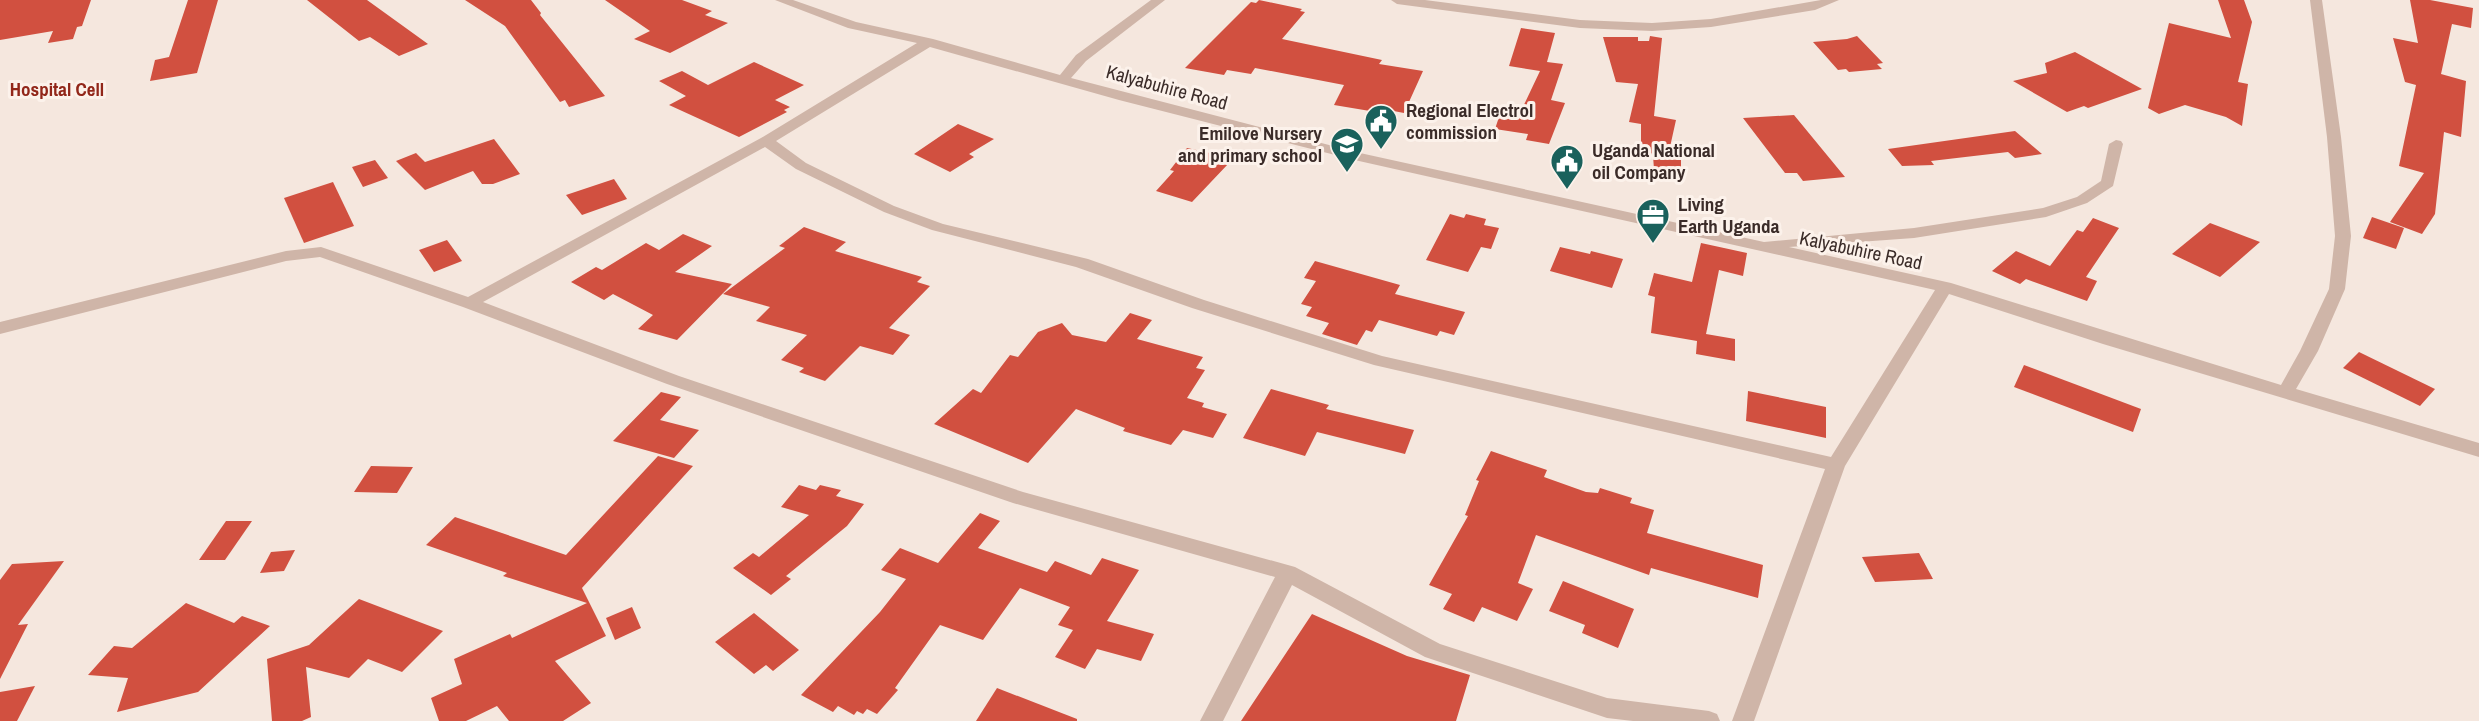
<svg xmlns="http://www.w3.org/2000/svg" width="2479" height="721" font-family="'Archivo Narrow',sans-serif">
<rect width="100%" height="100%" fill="#f5e7de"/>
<g fill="#d15040">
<path d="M0,0H91L82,26L77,27L73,39L48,43L53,31L0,40Z"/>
<path d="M188,0H218L197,73L150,81L155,60L169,57Z"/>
<path d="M307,0H367L428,44L399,56L370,37L359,41Z"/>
<path d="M465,0H531L541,13L540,15L605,96L569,107L565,100L560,102L505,26Z"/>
<path d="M605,0H682L712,11L705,15L728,23L670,53L634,39L650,31Z"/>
<path d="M1259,0L1302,9L1300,11L1305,12L1282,39L1382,60L1379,64L1423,71L1404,113L1378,108L1376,112L1334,105L1344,85L1255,68L1251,74L1227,70L1224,75L1185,68L1251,2L1256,3Z"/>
<path d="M2218,0H2244L2252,22L2238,82L2248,84L2242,126L2226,117L2185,105L2159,114L2148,108L2169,23L2231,38Z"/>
<path d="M2410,0H2430L2473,8L2471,28L2452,24L2441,74L2466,81L2461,137L2444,132L2435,214L2422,234L2390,222L2424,173L2399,166L2416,85L2405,82L2393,38L2418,43Z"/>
<path d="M1521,28L1555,33L1547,62L1563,64L1551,100L1565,103L1549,144L1526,140L1528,134L1495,129L1502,108L1521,111L1540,71L1509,66Z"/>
<path d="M1650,36L1662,38L1654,116L1676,120L1670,147L1681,149V173L1676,172V176L1654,169L1653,156L1641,155V124L1629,122L1638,84L1616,82L1603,37H1638V41H1649Z"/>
<path d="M1857,36L1883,63L1877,64L1882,69L1849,72L1846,69L1838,70L1813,42L1847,39Z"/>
<path d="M2075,52L2142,89L2088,108L2084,106L2067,112L2013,81L2047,73L2045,63Z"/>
<path d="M754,62L804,85L775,100L790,107L784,110L787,112L739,137L669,105L686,96L659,81L682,71L708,85Z"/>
<path d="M1794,115L1845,177L1803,181L1797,173H1785L1743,118Z"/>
<path d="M958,124L994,139L969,154L974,157L950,172L914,154Z"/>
<path d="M2015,131L2042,154L2015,158L2008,152L1931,161L1934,165L1902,166L1888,149Z"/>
<path d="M494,139L520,174L493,184H482L473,171L425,190L396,161L416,153L425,162Z"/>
<path d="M1187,148L1224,156L1220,161L1229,163L1192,202L1156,191L1174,171L1170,170Z"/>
<path d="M375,160L388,178L363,187L352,167Z"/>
<path d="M614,179L627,199L582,215L566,195Z"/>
<path d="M333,182L354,226L304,243L284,198Z"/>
<path d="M1450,214L1464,218L1466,214L1486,219L1484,225L1499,228L1491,249L1481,247L1468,272L1426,260Z"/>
<path d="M2372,217L2404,228L2396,249L2363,238Z"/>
<path d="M2093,218L2119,228L2086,277L2097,281L2087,301L2026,279L2020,284L1992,271L2016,251L2050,266L2077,230L2083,232Z"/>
<path d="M2210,223L2260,242L2220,277L2172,254Z"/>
<path d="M804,227L846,242L835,251L922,277L917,282L930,286L889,328L910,335L893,355L860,346L825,381L799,372L804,368L781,360L807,335L756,321L770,307L723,294L785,248L779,246Z"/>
<path d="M683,234L712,246L675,272L732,284L677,340L638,329L653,315L613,294L604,300L571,282L596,267L602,270L646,243L659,250Z"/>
<path d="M447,240L462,261L434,272L419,250Z"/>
<path d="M1701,243L1747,253L1743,276L1719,270L1706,334L1735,339V361L1696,354L1697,341L1651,333L1655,297L1648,295L1654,273L1692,282Z"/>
<path d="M1560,247L1590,254L1591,251L1623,259L1612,288L1550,271Z"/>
<path d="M1315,261L1400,285L1395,294L1465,312L1454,335L1440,331L1437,336L1379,320L1372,332L1366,330L1357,345L1322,334L1329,323L1306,316L1312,307L1301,304L1316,281L1304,278Z"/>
<path d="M1130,313L1152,320L1137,339L1203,357L1196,368L1205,370L1187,398L1204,403L1202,407L1227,414L1213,438L1183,430L1171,445L1123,431L1125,428L1076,409L1028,463L934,424L973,389L981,393L1010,355L1018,357L1038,332L1062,323L1072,335L1106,342Z"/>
<path d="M2359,352L2435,389L2420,406L2343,368Z"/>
<path d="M2024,365L2141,409L2133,432L2014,387Z"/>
<path d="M1271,389L1329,405L1326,409L1414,430L1405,454L1317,432L1305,456L1243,438Z"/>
<path d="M1748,391L1826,407V438L1746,421Z"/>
<path d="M661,392L681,397L660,420L699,430L674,458L613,441Z"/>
<path d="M1491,451L1547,470L1544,477L1586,492L1598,493L1600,488L1632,498L1630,503L1654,510L1647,533L1763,565L1758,598L1651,568L1649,575L1536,535L1518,583L1533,589L1517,621L1482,607L1474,622L1443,609L1452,594L1429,585L1468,516L1465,515L1479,481L1476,480Z"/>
<path d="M658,456L693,466L582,588L606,636L555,661L591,703L563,721H509L497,706L466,721H439L431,698L462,684L454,659L510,634L512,638L587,603L503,576L507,573L426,545L455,517L566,555Z"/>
<path d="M371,466L413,467L397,493L354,492Z"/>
<path d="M799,485L816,490L820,485L841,490L836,496L864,504L847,526L786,576L791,579L771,595L733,568L753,553L759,557L809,515L781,507Z"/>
<path d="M980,513L1000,521L978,548L1047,572L1055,561L1091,575L1102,558L1139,570L1107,621L1154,634L1141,661L1097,649L1085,669L1055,657L1073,630L1058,625L1070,607L1020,588L983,640L940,625L895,688L898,690L877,714L867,709L863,714L857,711L854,715L838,706L833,712L801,695L880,612L906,579L881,570L900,548L938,563Z"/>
<path d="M226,521H252L225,560H199Z"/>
<path d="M295,550L284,571L260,573L271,552Z"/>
<path d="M1919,553L1933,579L1875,582L1862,557Z"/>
<path d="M64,561L18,625L28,624L0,679V580L12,564Z"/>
<path d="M1563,581L1634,609L1618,648L1582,633L1585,625L1549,611Z"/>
<path d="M359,599L443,631L402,672L368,659L349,678L306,667L311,717L302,721H272L267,659L309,645Z"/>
<path d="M186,603L234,623L242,616L270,626L198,692L117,712L128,678L88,675L114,646L132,648Z"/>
<path d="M632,607L641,628L615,640L606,618Z"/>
<path d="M754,613L799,650L773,671L766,665L754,674L715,642Z"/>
<path d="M1312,614L1407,656L1470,675L1456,721H1241Z"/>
<path d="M35,686L17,721H0V692Z"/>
<path d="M997,688L1077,719V721H976Z"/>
</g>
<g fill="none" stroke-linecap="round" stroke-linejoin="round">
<g fill="#cfb5a8" fill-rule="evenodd">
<path d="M775,0H793L856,22L933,39L1060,75L1076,55L1151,0H1165L1086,61L1071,78L1360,153L1764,242L1914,228L2043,208L2077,197L2101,181L2109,144L2116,140L2121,141L2123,144L2113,186L2087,203L2046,217L1914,238L1789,247L1951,283L2281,385L2300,351L2329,289L2335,236L2327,137L2310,0H2322L2341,137L2351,236L2345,289L2318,351L2296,389L2479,443V457L2103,344L1949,294L1845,466L1754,721H1732L1825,469L1374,365L1192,308L1076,267L932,230L884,212L796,169L765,147L483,302L679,376L1023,492L1295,567L1440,644L1607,698L1709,711L1717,714L1720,721H1633L1607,718L1425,657L1292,585L1223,721H1200L1275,577L1013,503L667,384L463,307L320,257L286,261L0,334V322L286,251L321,247L468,297L761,138L917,43L848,28ZM930,47L1119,100L1359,161L1935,290L1831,457L1382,356L1204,300L1088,259L943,224L894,206L806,163L776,141Z"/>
<path d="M1391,0H1425L1580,20L1652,23L1711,19L1821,0H1839L1815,10L1711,27L1652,31L1580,28L1397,4Z"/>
</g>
</g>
<defs>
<symbol id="civic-pin" viewBox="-11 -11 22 30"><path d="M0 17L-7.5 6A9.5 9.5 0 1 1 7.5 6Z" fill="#1a615c" stroke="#fcf2eb"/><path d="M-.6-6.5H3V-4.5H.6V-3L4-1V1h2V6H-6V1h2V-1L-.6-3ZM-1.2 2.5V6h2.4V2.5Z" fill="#fff"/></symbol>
<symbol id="school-pin" viewBox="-11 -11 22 30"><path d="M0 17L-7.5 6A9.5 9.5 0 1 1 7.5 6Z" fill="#1a615c" stroke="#fcf2eb"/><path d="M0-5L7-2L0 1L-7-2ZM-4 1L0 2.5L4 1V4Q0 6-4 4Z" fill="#fff"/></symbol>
<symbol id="office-pin" viewBox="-11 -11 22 30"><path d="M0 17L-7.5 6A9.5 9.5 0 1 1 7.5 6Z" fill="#1a615c" stroke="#fcf2eb"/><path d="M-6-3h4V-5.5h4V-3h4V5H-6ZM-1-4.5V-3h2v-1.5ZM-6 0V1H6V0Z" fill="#fff"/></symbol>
</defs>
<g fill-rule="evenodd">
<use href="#civic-pin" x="1362" y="102" width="38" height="52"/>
<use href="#school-pin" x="1328" y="125" width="38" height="52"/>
<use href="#civic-pin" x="1548" y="142" width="38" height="52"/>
<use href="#office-pin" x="1634" y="196" width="38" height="52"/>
</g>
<g text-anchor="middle" stroke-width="6" stroke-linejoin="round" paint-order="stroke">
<g font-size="19" fill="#3b2c29" stroke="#fcf2eb">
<text transform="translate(1167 87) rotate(15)" y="7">Kalyabuhire Road</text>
<text transform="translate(1861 250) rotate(12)" y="7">Kalyabuhire Road</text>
</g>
<g font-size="19" font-weight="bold" fill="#92271a" stroke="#fcf2eb">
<text x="57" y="96">Hospital Cell</text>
</g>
<g font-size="19" font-weight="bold" fill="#3b2c29" stroke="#fcf2eb" text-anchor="start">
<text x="1406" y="117">Regional Electrol<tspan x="1406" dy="22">commission</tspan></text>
<text x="1322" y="140" text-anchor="end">Emilove Nursery<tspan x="1322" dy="22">and primary school</tspan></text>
<text x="1592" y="157">Uganda National<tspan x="1592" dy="22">oil Company</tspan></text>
<text x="1678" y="211">Living<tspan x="1678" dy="22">Earth Uganda</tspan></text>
</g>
</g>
</svg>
